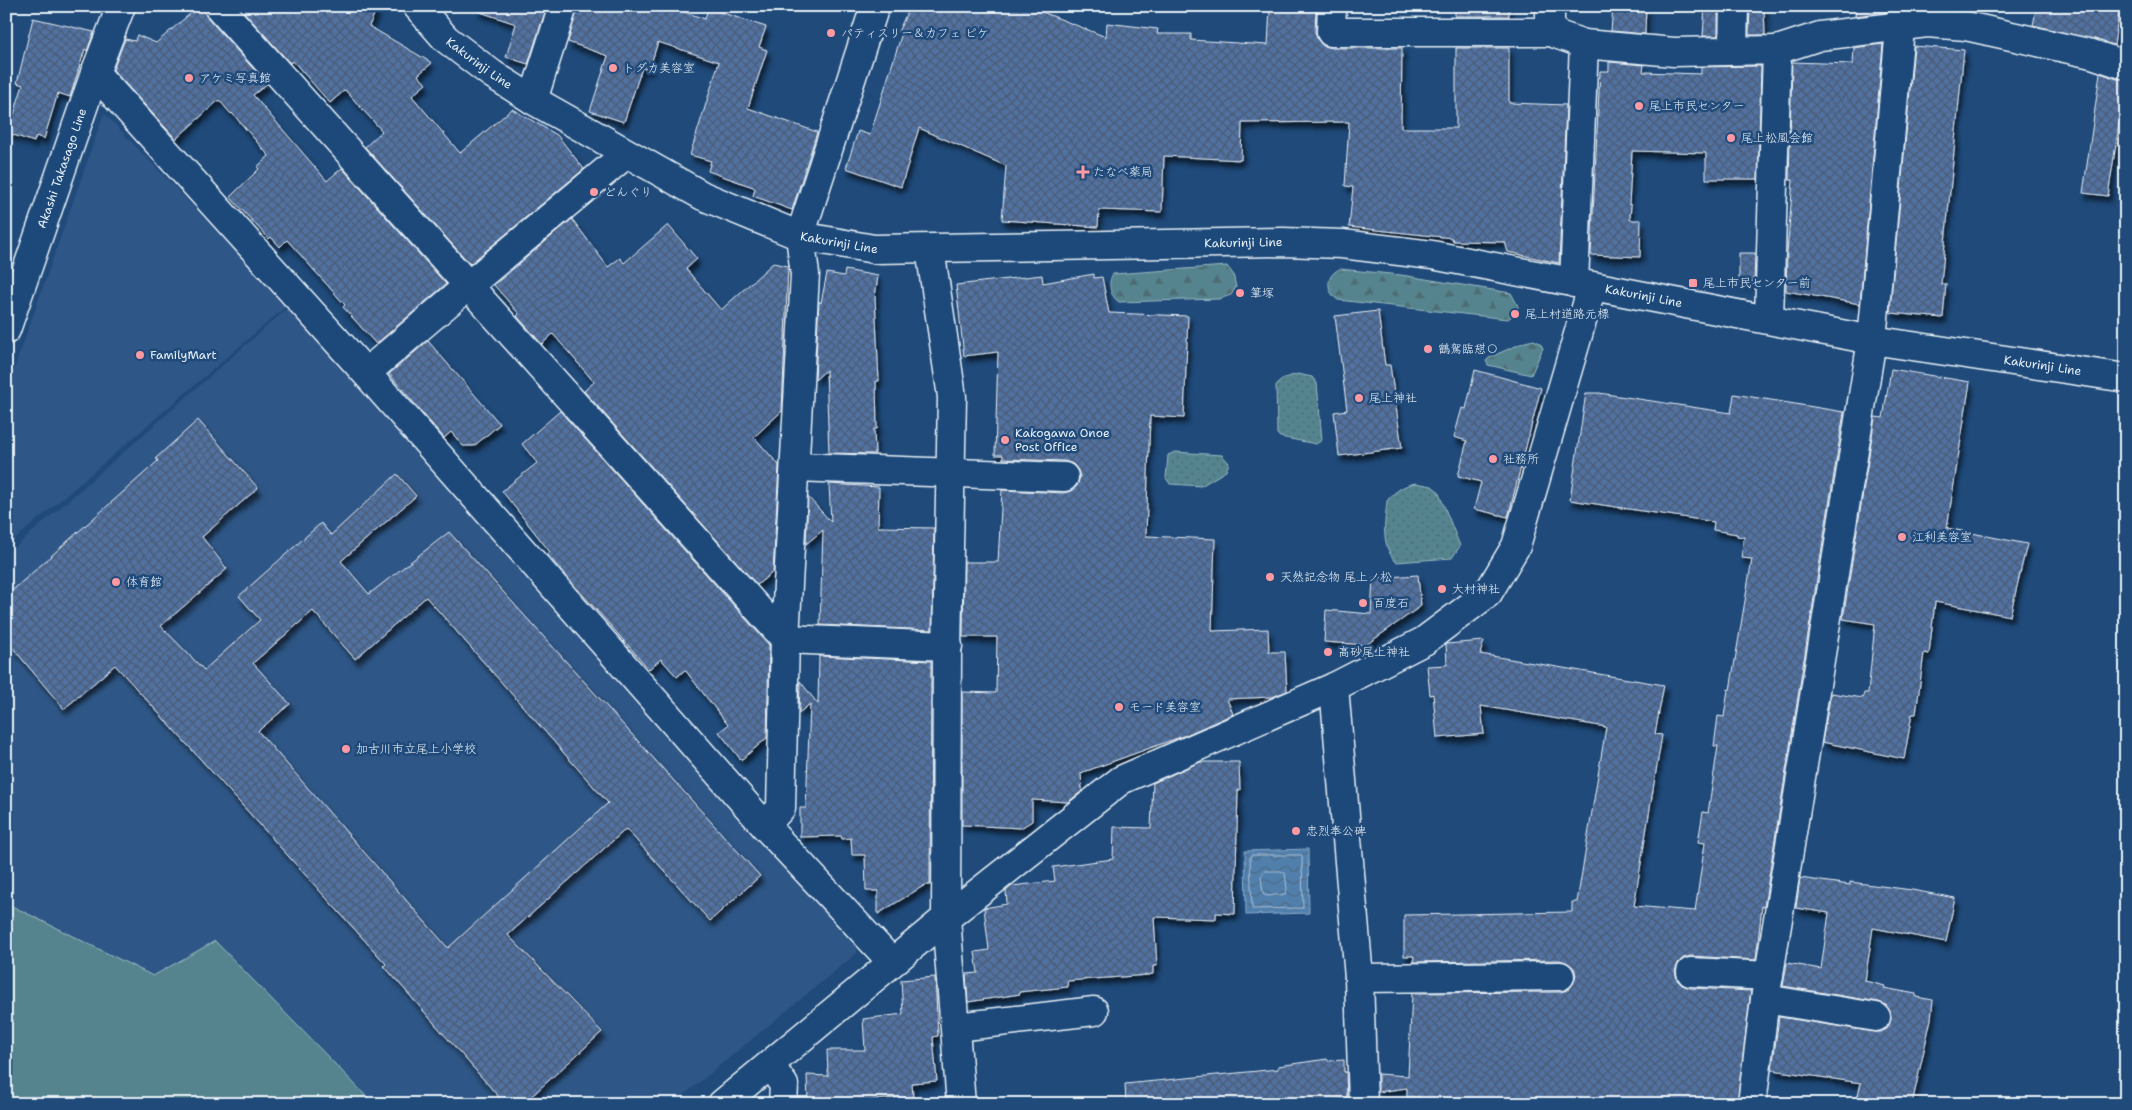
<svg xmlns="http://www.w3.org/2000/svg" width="2132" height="1110" font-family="'Shantell Sans','Klee One',sans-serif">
<defs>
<pattern id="forest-firs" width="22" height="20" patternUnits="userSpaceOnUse" patternTransform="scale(1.25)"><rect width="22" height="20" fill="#54848e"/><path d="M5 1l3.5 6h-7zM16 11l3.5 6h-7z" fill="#4e6c73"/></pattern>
<pattern id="garden-dots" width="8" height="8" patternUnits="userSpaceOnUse" patternTransform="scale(1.25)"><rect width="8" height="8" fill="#54848e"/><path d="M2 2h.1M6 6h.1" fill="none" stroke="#4e6c73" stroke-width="1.8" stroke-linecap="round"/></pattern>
<pattern id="water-waves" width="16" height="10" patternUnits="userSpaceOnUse" patternTransform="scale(1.25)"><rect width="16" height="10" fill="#517fab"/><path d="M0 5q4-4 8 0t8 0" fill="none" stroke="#4d6984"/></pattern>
<pattern id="building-cross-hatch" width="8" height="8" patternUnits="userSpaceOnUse" patternTransform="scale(1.25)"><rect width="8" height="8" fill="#5171a1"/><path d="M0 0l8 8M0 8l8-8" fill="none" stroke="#4c5c76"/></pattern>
<filter id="shadow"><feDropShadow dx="3" dy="5.5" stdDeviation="2.5" flood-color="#0009"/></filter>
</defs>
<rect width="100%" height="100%" fill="#1f4a7a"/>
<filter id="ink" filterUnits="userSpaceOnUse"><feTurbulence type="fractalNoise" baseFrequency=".02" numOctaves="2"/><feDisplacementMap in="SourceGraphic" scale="10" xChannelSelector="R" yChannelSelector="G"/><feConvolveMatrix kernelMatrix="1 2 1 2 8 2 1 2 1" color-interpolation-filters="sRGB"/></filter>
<g filter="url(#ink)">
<g fill="#2e5686">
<path d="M104,113L288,305L6,547V392Z"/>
<path d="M291,305L857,944V953L673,1104H6V555Z"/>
</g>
<g fill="url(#forest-firs)" stroke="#9ebac3">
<path d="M1227,266L1233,274L1236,287L1231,295L1219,299L1119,302C1110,296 1107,283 1113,274Z"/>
<path d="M1340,269L1401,275L1511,293L1518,306L1517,312L1508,319L1338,300C1326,292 1325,275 1340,269Z"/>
<path d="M1534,340L1540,343L1543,348L1531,375L1488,365L1486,361L1490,357L1525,342Z"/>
</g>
<g fill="url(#garden-dots)" stroke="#9ebac3">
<path d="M1298,374L1312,377L1317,383L1322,440L1316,444L1280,437L1277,434L1276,385L1284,378Z"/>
<path d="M1175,452L1222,455L1229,463L1226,471L1201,486L1170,484L1166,478L1168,455Z"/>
<path d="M1416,483L1432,486L1438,491L1460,546L1452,558L1396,562C1380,544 1385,523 1387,501C1393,492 1406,484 1416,483Z"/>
</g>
<path fill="#54848e" stroke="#9ebac3" d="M6,903L153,976L215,941L374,1104H6Z"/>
<path fill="url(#water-waves)" stroke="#8dadca" d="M1308,849L1309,913L1246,915L1245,851Z"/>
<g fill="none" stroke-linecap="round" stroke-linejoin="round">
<g stroke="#acc3d9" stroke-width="1">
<path d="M1252,855H1302L1303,908L1252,909L1250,858Z"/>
<path d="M1265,871H1281L1285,873L1287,889L1285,894L1267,896L1263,894L1261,877Z"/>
</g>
</g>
<g fill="url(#building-cross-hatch)" stroke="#e8f1f8" fill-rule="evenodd" filter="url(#shadow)">
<path d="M199,6H203L206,16L267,84L253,95L327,181L342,168L446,284L376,344L343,307L345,305L287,240L280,247L271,237L269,239L230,197L259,169L257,167L269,156L232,113L231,114L219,100L176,139L113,70L125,39L135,41L137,35L156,43Z"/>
<path d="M251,6H378L369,26L432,63L418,75L426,84L412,96L460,153L512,109L557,135L584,169L470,264L365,147L382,131L345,90L330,103L293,61L290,63L244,12Z"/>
<path d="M478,6H547L528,64L506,57L516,24L477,11Z"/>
<path d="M578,6H667L705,19L708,8L766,27L759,47L767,50L748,108L817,132L792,210L753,196L755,189L753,187L708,171L711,161L690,155L719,62L658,42L649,70L642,68L624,122L590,111L608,56L568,42Z"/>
<path d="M910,6H1027L1106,37L1107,23L1158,29L1157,34H1191V40L1268,45L1270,6H1316L1315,32L1318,40L1323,46L1331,48H1402L1401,128H1456V48H1509V103L1566,105L1559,263L1508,252L1505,242L1453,241L1452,238L1349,227L1353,187L1345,186L1349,122L1242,123L1241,160L1164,156L1162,212L1099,210L1098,227L1002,220L1006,166L919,128L901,187L846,168L858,131L870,135L902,33L898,32Z"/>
<rect x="1455" y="6" width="54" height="10"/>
<path d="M1613,6H1646L1645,34L1611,31Z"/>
<path d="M1705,6H1718V36H1703Z"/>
<path d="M1750,6H1764L1765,35H1749Z"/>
<path d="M1856,6H1886V12L1855,16Z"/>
<path d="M2037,6H2120L2114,45L2033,25Z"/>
<path d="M33,18L94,32L87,51L85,49L70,97L58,93L44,139L36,136L34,142L8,133L23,85L17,83Z"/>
<path d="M1883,44L1860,304L1786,291L1787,253L1793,180H1789L1792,62L1853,64L1854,48Z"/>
<path d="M1914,46L1964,50L1941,284H1946L1943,318L1891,313L1890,309Z"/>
<path d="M1609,62L1644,65L1643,72L1701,74V67L1761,66L1758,179H1706V153L1632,151L1629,205H1631L1630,220H1641L1640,257L1591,255L1600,71H1609Z"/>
<path d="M2100,73L2117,79H2126L2108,196L2083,193Z"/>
<path d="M572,219L608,267L620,258L624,263L668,225L697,259L686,269L721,310L773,263L788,266L782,411L754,437L779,465L773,572L757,585L584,391L594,382L553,334L542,344L517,316L519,314L494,285Z"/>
<path d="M1739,253H1755L1754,282L1739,283Z"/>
<path d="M845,270L878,276L875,297L879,381H876L877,429H874L875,454L829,453L826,370L815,380L819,301L821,303L827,273L844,276Z"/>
<path d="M1094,274V278L1102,277L1109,313L1188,316L1184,418L1150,416L1146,536L1215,539L1212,631L1268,629L1269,652H1285L1287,691L1272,697L1227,699L1233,714L1186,735L1081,773L1082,791L1068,802L1032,800V821L1021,828L962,825V692L996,693L997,637H963L964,562H998L1002,490L1064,493L1071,491L1077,486L1080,477L1078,470L1073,464L1065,461L1003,459V455H995L998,352L964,356L956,285L1042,275L1043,283Z"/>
<path d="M1378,311L1385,365H1390L1402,448L1339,456L1334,412L1347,410L1335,316Z"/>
<path d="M428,341L500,424L474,446H463L451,432L444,438L389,374Z"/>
<path d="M1891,369L1970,382L1947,528L2027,544L2010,616L1935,602L1929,654L1924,653L1916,714H1912L1904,759L1822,742L1831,693L1863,698L1864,693H1868L1875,624L1843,619L1875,417L1883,418Z"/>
<path d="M1475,370L1541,388L1508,517L1474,509L1481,482L1458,476L1467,441L1454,437L1462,408L1466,409Z"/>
<path d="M1586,393H1599L1731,413L1734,394L1844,412L1764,907L1762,906L1756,960L1691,956L1683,958L1678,963L1675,971L1677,980L1682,985L1690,988L1751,991L1737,1104H1420V1097H1407V1088L1378,1092V1074L1408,1076L1412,993L1560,992L1568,990L1573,984L1576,975L1574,968L1568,963L1560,960L1413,962L1414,956H1404V915L1572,912V902H1577L1606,727L1481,706L1484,734L1437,738L1433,694L1430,695L1427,666L1447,665L1446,644L1484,641L1480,654L1664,685L1655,734L1662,735L1634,906L1695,911L1705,843L1698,842L1703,812L1708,813L1718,746H1714L1718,716L1724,717L1728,689L1730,690L1752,559L1741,558L1744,537L1737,536V534L1713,530L1714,522L1570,500Z"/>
<path d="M560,411L769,645L767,738L741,760L719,732L728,725L685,670L677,677L661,659L649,669L560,569L547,554L550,552L502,491L537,463L522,444Z"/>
<path d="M198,420L258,488L202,537L227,569L161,626L204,670L260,620L239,596L321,523L331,535L397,474L416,496L341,561L369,594L449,532L760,876L710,921L626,829L508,935L602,1032L523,1104H505L384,966L386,964L115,665L64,709L6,640V596L158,461L156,458ZM426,597L608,803L448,948L258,731L290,704L253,663L313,611L355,659Z"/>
<path d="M829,484L879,487L878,527L934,528L932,630L820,625L823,530L806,544L808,497L831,522Z"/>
<path d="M1418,575L1421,606L1366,645L1324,642L1326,610L1371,614L1373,578Z"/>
<path d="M819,656L931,661L930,885H925L878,914V891H866L865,855H852L851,838L842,839L841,836L800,837V808H806L810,704L799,713L800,681L818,704Z"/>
<path d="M1200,762H1239L1240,790H1238L1235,914L1216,913V919L1154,917L1157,966H1153V974L1148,975L1067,981L1068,987L1019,992L1020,994L968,1002L966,974L978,973L975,952L989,950L984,908L1007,904L1006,891L1012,886L1055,881L1053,867L1113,859L1114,827L1151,828L1153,783Z"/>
<path d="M1800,878L1850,885V882L1912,890L1955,898L1946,942L1873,928L1865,981L1885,986L1884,988L1916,994V997L1933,1000L1931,1019L1912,1104H1856L1861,1083L1772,1070L1779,1017L1874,1032H1881L1888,1027L1891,1019L1890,1011L1886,1005L1879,1002L1783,986L1787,963L1821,969L1829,913L1796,908Z"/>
<path d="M935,977L938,1036L933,1037L937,1081L912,1083L913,1097L862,1101V1104H808L807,1075L828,1076L827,1050H865L863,1019L903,1014L901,980Z"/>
<path d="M1327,1059L1328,1061L1344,1060V1072H1346L1347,1098L1309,1104H1126L1125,1084L1278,1069V1066Z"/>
</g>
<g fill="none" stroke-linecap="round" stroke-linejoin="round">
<defs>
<g id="minor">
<path d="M218,6L785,639L948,646"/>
<path d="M1332,6L1331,32H1550L1584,44"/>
<path d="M1550,6V32"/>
<path d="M1733,50L1734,6"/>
<path d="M1777,50L1820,36L1927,23L1966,26L2092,54L2122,64L2126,63"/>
<path d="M95,73L366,373L765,826L892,962"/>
<path d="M533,100L563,6"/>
<path d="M930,249L952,397L947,649L946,918L961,1104"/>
<path d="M1574,283L1584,44L1674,52L1777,50L1769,319"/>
<path d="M366,373L469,285L626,154"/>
<path d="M795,467L1064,477"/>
<path d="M1334,687L1359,978L1363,1104"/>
<path d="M765,826L781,808L785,639L805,274L800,236L875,6"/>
<path d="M1691,972L1769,976"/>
<path d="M1359,978L1560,976"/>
<path d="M1765,999L1876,1017"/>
<path d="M956,1027L1094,1011"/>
<path d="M770,1065L784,1085L783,1104"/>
<path d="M722,1104L946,918L1121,780L1334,687L1424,641L1488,593L1516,546L1592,287"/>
<path d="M1752,1104L1765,999L1872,340L1902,6"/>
</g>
<g id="secondary">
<path id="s1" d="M417,6L446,39L492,74L533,100L703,196L800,236L874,249L1283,242L1342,244L1432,255L1872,340L2126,378"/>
<path id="s2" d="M6,330L95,73L121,6"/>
</g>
</defs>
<use href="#minor" stroke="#e8f1f8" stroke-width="31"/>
<use href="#secondary" stroke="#e8f1f8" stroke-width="31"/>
<use href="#minor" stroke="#1f4a7a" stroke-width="28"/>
<use href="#secondary" stroke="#1f4a7a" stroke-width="28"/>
</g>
</g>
<g fill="#ff9aa2" stroke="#1f4a7a" stroke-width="2">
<circle cx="831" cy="33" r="5"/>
<circle cx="613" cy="68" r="5"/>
<circle cx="189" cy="78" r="5"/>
<circle cx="1639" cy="106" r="5"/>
<circle cx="1731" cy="138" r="5"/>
<path d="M1080.5 164.5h5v5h5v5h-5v5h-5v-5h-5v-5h5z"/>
<circle cx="594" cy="192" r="5"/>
<rect x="1688" y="278" width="10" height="10" rx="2.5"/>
<circle cx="1240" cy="293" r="5"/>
<circle cx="1515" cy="314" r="5"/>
<circle cx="1428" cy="349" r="5"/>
<circle cx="140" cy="355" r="5"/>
<circle cx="1359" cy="398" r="5"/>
<circle cx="1005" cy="440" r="5"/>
<circle cx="1493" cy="459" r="5"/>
<circle cx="1902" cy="537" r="5"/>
<circle cx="1270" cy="577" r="5"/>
<circle cx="116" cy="582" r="5"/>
<circle cx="1442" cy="589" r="5"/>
<circle cx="1363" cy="603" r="5"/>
<circle cx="1328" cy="652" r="5"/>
<circle cx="1119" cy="707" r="5"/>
<circle cx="346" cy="749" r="5"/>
<circle cx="1296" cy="831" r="5"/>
</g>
<g text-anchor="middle" stroke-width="5" stroke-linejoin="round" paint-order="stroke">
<g font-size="12" fill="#e8f1f8" stroke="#1f4a7a" text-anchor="start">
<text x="841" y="37">パティスリー＆カフェ ピケ</text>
<text x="623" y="72">トダカ美容室</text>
<text x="199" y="82">アケミ写真館</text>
<text x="1649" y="110">尾上市民センター</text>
<text x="1741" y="142">尾上松風会館</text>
<text x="1093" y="176">たなべ薬局</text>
<text x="604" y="196">どんぐり</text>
<text x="1703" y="287">尾上市民センター前</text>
<text x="1250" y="297">筆塚</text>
<text x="1525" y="318">尾上村道路元標</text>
<text x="1438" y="353">鶴駕臨憇〇</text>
<text x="150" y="359">FamilyMart</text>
<text x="1369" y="402">尾上神社</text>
<text x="1015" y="437">Kakogawa Onoe<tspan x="1015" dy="14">Post Office</tspan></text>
<text x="1503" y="463">社務所</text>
<text x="1912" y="541">江利美容室</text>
<text x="1280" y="581">天然記念物 尾上ノ松</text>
<text x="126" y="586">体育館</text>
<text x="1452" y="593">大村神社</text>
<text x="1373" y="607">百度石</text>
<text x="1338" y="656">高砂尾上神社</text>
<text x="1129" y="711">モード美容室</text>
<text x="356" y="753">加古川市立尾上小学校</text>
<text x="1306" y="835">忠烈奉公碑</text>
</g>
<g font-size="12" fill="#e8f1f8" stroke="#1f4a7a">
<text dy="4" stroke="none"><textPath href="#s1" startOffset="85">Kakurinji Line</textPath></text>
<text dy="4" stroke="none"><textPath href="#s2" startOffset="171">Akashi Takasago Line</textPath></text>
<text dy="4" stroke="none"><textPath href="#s1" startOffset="490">Kakurinji Line</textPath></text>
<text dy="4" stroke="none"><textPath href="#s1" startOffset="895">Kakurinji Line</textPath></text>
<text dy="4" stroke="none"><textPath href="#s1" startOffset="1300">Kakurinji Line</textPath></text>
<text dy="4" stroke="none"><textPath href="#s1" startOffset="1705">Kakurinji Line</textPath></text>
</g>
</g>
<rect width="2132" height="1110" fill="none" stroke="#1f4a7a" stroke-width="25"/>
<rect x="12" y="12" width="2107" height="1085" fill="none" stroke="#e8f1f8" stroke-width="2" filter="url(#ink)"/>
</svg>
